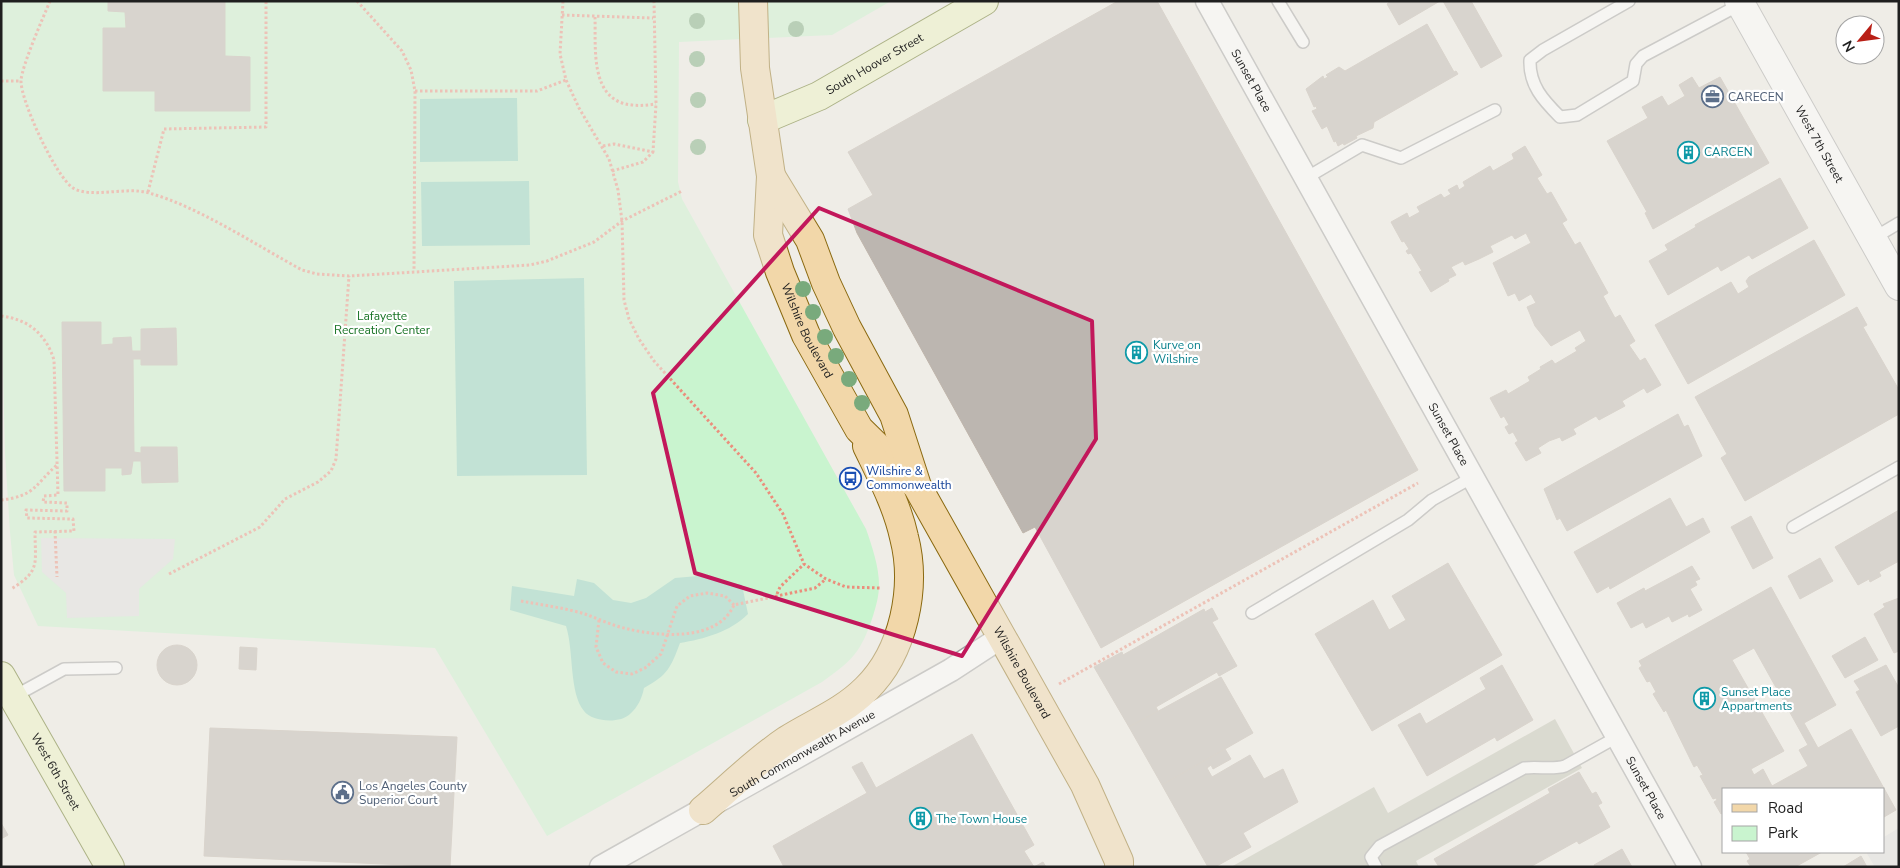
<svg xmlns="http://www.w3.org/2000/svg" width="1900" height="868" font-family="'Nunito Sans',sans-serif">
<rect width="100%" height="100%" fill="#efede7"/>
<path fill="#c2c3b3" d="M1555,719L1582,768L1416,861L1419,867H1231L1374,787L1388,813Z"/>
<path fill="#c9f4cf" d="M1,1H891L832,35L679,42L678,182L682,199L866,529C872,546 879,567 879,585C879,596 876,606 873,616C861,652 853,660 822,682L547,836L435,648L38,626L14,575L10,532L5,453L1,288Z"/>
<g fill="#8dd5be">
<path d="M517,98L518,161L420,162V99Z"/>
<path d="M529,181L530,245L422,246L421,182Z"/>
<path d="M584,278L587,475L457,476L454,281Z"/>
<path d="M698,576L742,585L748,614C730,632 704,639 680,643C671,667 668,675 644,688C642,698 638,707 630,714C620,724 592,722 584,711C569,693 574,651 566,626L510,610L512,586L574,596L577,579L594,583L613,600L631,603L646,598L675,578Z"/>
</g>
<g fill="#dfdfdf">
<path d="M41,538L175,539L173,559L139,589V616L67,618L66,593L42,572Z"/>
<path d="M1899,828V867H1875L1866,852H1884V837Z"/>
</g>
<g fill="#bcb6b0" stroke="#bfb5ab" fill-rule="evenodd">
<path d="M108,1H225V56L250,57V111H155V91H103V28H126L125,12L108,11Z"/>
<path d="M1118,1H1157L1418,470L1101,648L1035,527L1023,533L857,233L848,209L873,195L848,152Z"/>
<path d="M1391,1H1440L1399,25L1387,4Z"/>
<path d="M1443,1H1471L1502,56L1481,68Z"/>
<path d="M1427,24L1454,72L1456,71L1458,74L1374,122L1373,128L1356,136L1357,138L1344,145L1343,143L1338,146L1336,141L1334,142L1327,126L1322,129L1312,111L1317,109L1316,106L1314,107L1306,89L1323,76L1324,79L1328,77L1326,75L1339,67L1345,71Z"/>
<path d="M1692,77L1699,88L1720,77L1769,163L1653,229L1645,213L1647,212L1607,141L1648,118L1642,107L1662,96L1668,106L1685,96L1679,85Z"/>
<path d="M1525,146L1542,175L1537,178L1547,194L1551,192L1567,220L1562,223L1575,245L1580,242L1608,293L1603,296L1615,318L1620,315L1635,341L1629,345L1640,361L1645,358L1661,385L1647,393L1644,388L1622,401L1625,406L1599,420L1596,416L1573,429L1576,434L1562,441L1560,437L1549,441L1538,448L1541,453L1526,461L1515,443L1518,441L1513,432L1509,434L1505,427L1509,425L1504,416L1501,418L1490,398L1506,390L1508,394L1530,381L1528,377L1541,369L1540,367L1552,360L1555,364L1577,351L1575,348L1586,341L1580,330L1551,346L1535,326L1527,307L1536,303L1531,294L1519,301L1515,293L1508,296L1493,263L1531,243L1526,233L1515,239L1512,235L1490,246L1493,252L1479,259L1465,265L1463,261L1451,267L1456,275L1448,279L1449,281L1431,292L1419,272L1422,271L1411,253L1408,254L1406,251L1409,249L1404,241L1402,242L1391,222L1407,213L1409,218L1420,212L1417,207L1441,194L1444,198L1451,194L1448,190L1457,185L1459,190L1465,186L1463,182L1490,166L1493,171L1514,159L1512,154Z"/>
<path d="M1780,178L1808,228L1752,259L1749,255L1721,271L1718,266L1668,295L1649,261L1668,250L1665,245L1696,227L1695,225Z"/>
<path d="M1814,240L1845,295L1688,384L1655,325L1731,282L1738,294L1749,287L1746,281L1749,277Z"/>
<path d="M1857,307L1867,325L1863,327L1899,390V414L1745,501L1721,458L1727,454L1695,397Z"/>
<path d="M62,322H101V345L113,344V338L131,337L132,351H141V329L176,328L177,365H141V359H133L134,452L141,453V447H177L178,482L142,483L141,461H133L131,474L122,475V468H105V491H64Z"/>
<path d="M1678,414L1684,427L1688,425L1702,456L1567,531L1560,518L1557,520L1544,489Z"/>
<path d="M1670,498L1686,527L1703,518L1710,532L1610,589L1609,586L1597,593L1574,552Z"/>
<path d="M1899,510V561L1879,572L1881,576L1870,582L1869,579L1858,585L1835,547Z"/>
<path d="M1751,516L1773,558L1753,569L1731,527Z"/>
<path d="M1820,558L1833,581L1800,599L1788,576Z"/>
<path d="M1448,563L1502,655L1372,731L1315,634L1373,600L1389,630L1406,620L1392,596Z"/>
<path d="M1692,566L1700,579L1695,581L1697,585L1690,589L1702,610L1689,617L1688,614L1672,622L1669,616L1646,628L1643,622L1631,628L1617,603L1644,588L1645,591Z"/>
<path d="M1771,587L1836,705L1804,723L1818,748L1851,729L1896,810L1884,817V789H1724V812L1721,814L1714,802L1717,800L1716,798L1713,799L1700,776L1703,775L1697,765L1694,767L1666,710L1664,712L1653,694L1656,692L1650,681L1647,682L1639,668L1642,666L1639,661ZM1754,648L1808,745L1799,750L1808,766L1772,786L1763,769L1754,775L1751,769L1784,751L1732,660Z"/>
<path d="M1899,598V651L1894,653L1874,614L1885,607L1883,604Z"/>
<path d="M1212,608L1218,619L1212,622L1237,666L1219,676L1217,672L1156,707L1158,711L1129,727L1094,667L1122,652L1123,655L1204,609L1205,612Z"/>
<path d="M1865,637L1878,660L1845,678L1832,656Z"/>
<circle cx="177" cy="665" r="20"/>
<path d="M240,647L257,648L256,670L239,669Z"/>
<path d="M1502,665L1533,720L1497,741L1495,737L1427,776L1398,725L1420,713L1426,724L1486,689L1480,678Z"/>
<path d="M1886,665L1899,688V726L1881,736L1856,692L1860,690L1854,681Z"/>
<path d="M1221,677L1253,733L1162,785L1129,727Z"/>
<path d="M210,728L457,737L450,867L204,856Z"/>
<path d="M972,734L1034,845L1024,851L1034,867L1043,862L1046,867H784L773,846L867,793L852,767L862,762L876,788Z"/>
<path d="M1225,749L1231,759L1213,769L1211,765L1207,768L1212,777L1250,755L1264,779L1283,769L1298,802L1243,833L1251,847L1215,867H1208L1162,785Z"/>
<path d="M1579,772L1592,794L1596,792L1602,803L1598,805L1610,827L1579,844L1577,841L1530,867H1439L1434,859L1550,793L1548,789Z"/>
<path d="M1,823L8,835L1,839Z"/>
<path d="M1622,849L1632,867H1595L1594,865Z"/>
<path d="M1746,852H1822L1795,867H1751L1747,861L1750,859Z"/>
<path d="M1861,856L1867,867H1843Z"/>
</g>
<g fill="none" stroke-linecap="round" stroke-linejoin="round">
<defs>
<g id="service">
<path d="M1278,1L1303,42"/>
<path d="M1629,1L1543,50L1530,60C1529,85 1543,100 1560,117L1577,115L1633,81L1636,64L1643,56L1741,4"/>
<path d="M1306,178L1362,145L1401,158L1495,110"/>
<path d="M1872,239L1899,223"/>
<path d="M1793,527L1899,467"/>
<path d="M1252,613L1408,520L1432,500L1473,477"/>
<path d="M13,697L64,669L116,668"/>
<path d="M1376,867L1371,857L1380,846L1524,768C1538,766 1552,770 1565,766L1617,737"/>
</g>
<g id="minor">
<path id="s1" d="M1207,1L1690,867"/>
<path id="s2" d="M601,867L951,670L1003,636"/>
</g>
<g id="tertiary">
<path id="s3" d="M1739,1L1899,286"/>
</g>
<g id="secondary">
<path id="s4" d="M762,120L819,96L984,1"/>
<path id="s5" d="M1,676L110,867"/>
</g>
<g id="primary">
<path id="s6" d="M753,1L755,68L771,176L768,235L780,272L806,335L859,429L914,483"/>
<path id="s7" d="M771,176L810,240L826,283L847,328L894,415L917,486L1085,785L1119,861V867"/>
<path d="M703,810C730,787 757,760 787,740C814,723 843,712 866,689C904,652 917,587 904,537C897,505 881,475 867,446"/>
</g>
</defs>
<use href="#service" stroke="#a3a3a3" stroke-width="14"/>
<use href="#minor" stroke="#a3a3a3" stroke-width="25"/>
<use href="#tertiary" stroke="#a3a3a3" stroke-width="30"/>
<use href="#secondary" stroke="#5d6c11" stroke-width="30"/>
<use href="#primary" stroke="#8a6910" stroke-width="30"/>
<g stroke="#eb8e7c" stroke-width="3" stroke-dasharray="2.5 2.5" stroke-linecap="butt">
<path d="M50,1C43,18 23,63 21,80C20,100 56,177 73,188C92,199 126,186 149,193C197,206 256,245 302,270L317,274L349,276L530,265L547,261L594,242L622,221L682,191"/>
<path d="M357,1L402,51L411,70L415,91L414,271"/>
<path d="M563,1L560,54L566,80L579,108L609,159L618,190L622,221L624,300L629,319L639,339L654,361L756,473L783,514L804,564L826,579L846,587L881,588"/>
<path d="M562,15L653,18"/>
<path d="M595,17C596,47 589,101 632,105C640,106 648,105 656,104"/>
<path d="M1,81H21"/>
<path d="M415,91H537L566,80"/>
<path d="M603,146L614,144L653,152L656,104L654,1"/>
<path d="M612,171L643,162L653,152"/>
<path d="M148,192L164,129L266,127V1"/>
<path d="M1,316C28,319 46,334 54,360L58,495L44,496L43,502L67,503V511L26,510L27,518L73,519L74,531L35,532C35,563 41,571 11,589"/>
<path d="M1,500C36,496 35,484 57,465"/>
<path d="M55,531L57,577"/>
<path d="M169,574L260,527L285,499L318,482L331,471L336,459L349,276"/>
<path d="M777,594L780,587L804,564"/>
<path d="M521,601C542,605 565,608 585,614C599,619 613,626 628,629C662,637 718,641 734,605L815,588L826,579"/>
<path d="M599,620L596,647L603,663L616,672L632,674L645,668L661,654L677,606L690,596L707,593L725,596L734,605"/>
<path d="M1059,684L1418,483"/>
</g>
<use href="#service" stroke="#fff" stroke-width="11"/>
<use href="#minor" stroke="#fff" stroke-width="22"/>
<use href="#tertiary" stroke="#fff" stroke-width="28"/>
<use href="#secondary" stroke="#edf3c1" stroke-width="28"/>
<use href="#primary" stroke="#f2d7a9" stroke-width="28"/>
</g>
<g fill="#79aa7c">
<circle cx="697" cy="21" r="8"/>
<circle cx="796" cy="29" r="8"/>
<circle cx="697" cy="59" r="8"/>
<circle cx="698" cy="100" r="8"/>
<circle cx="698" cy="147" r="8"/>
<circle cx="803" cy="289" r="8"/>
<circle cx="813" cy="312" r="8"/>
<circle cx="825" cy="337" r="8"/>
<circle cx="836" cy="356" r="8"/>
<circle cx="849" cy="379" r="8"/>
<circle cx="862" cy="403" r="8"/>
</g>
<path d="M0 0H1900V868H0ZM819,208L1092,321L1096,439L962,656L695,573L653,393Z" fill="#efede7" fill-opacity=".55" fill-rule="evenodd"/>
<path fill="none" stroke="#c2185b" stroke-width="4" stroke-linejoin="round" d="M819,208L1092,321L1096,439L962,656L695,573L653,393Z"/>
<defs>
<symbol id="office-ring" viewBox="-11 -11 22 22"><circle r="9.5" fill="#fff" stroke="#5c6f8a" stroke-width="1.5"/><path d="M-6-3h4V-5.5h4V-3h4V5H-6ZM-1-4.5V-3h2v-1.5ZM-6 0V1H6V0Z" fill="#5c6f8a"/></symbol>
<symbol id="building-ring" viewBox="-11 -11 22 22"><circle r="9.5" fill="#fff" stroke="#0f9aa8" stroke-width="1.5"/><path d="M-4-6H4V6H1V3H-1V6H-4ZM-2.5-4.3h1.7v1.8h-1.7ZM.8-4.3h1.7v1.8H.8ZM-2.5-1h1.7V.8h-1.7ZM.8-1h1.7V.8H.8Z" fill="#0f9aa8"/></symbol>
<symbol id="bus-ring" viewBox="-11 -11 22 22"><circle r="9.5" fill="#fff" stroke="#1a4fb4" stroke-width="1.5"/><path d="M-5-6H5V4H4V6H2V4H-2V6H-4V4H-5ZM-3.5-4V0h7V-4ZM-3.5 1.2v1.5H-2V1.2ZM2 1.2v1.5H3.5V1.2Z" fill="#1a4fb4"/></symbol>
<symbol id="civic-ring" viewBox="-11 -11 22 22"><circle r="9.5" fill="#fff" stroke="#5c6f8a" stroke-width="1.5"/><path d="M-.6-6.5H3V-4.5H.6V-3L4-1V1h2V6H-6V1h2V-1L-.6-3ZM-1.2 2.5V6h2.4V2.5Z" fill="#5c6f8a"/></symbol>
</defs>
<g fill-rule="evenodd">
<use href="#office-ring" x="1700" y="84" width="25" height="25"/>
<use href="#building-ring" x="1676" y="140" width="25" height="25"/>
<use href="#building-ring" x="1124" y="340" width="25" height="25"/>
<use href="#bus-ring" x="838" y="466" width="25" height="25"/>
<use href="#building-ring" x="1692" y="686" width="25" height="25"/>
<use href="#civic-ring" x="330" y="780" width="25" height="25"/>
<use href="#building-ring" x="908" y="806" width="25" height="25"/>
</g>
<g text-anchor="middle" stroke-width="4.5" stroke-linejoin="round" paint-order="stroke">
<g font-size="12" fill="#1f1f1f" stroke="#fff">
<text dy="4" stroke="none"><textPath href="#s4" startOffset="126">South Hoover Street</textPath></text>
<text dy="4" stroke="none"><textPath href="#s1" startOffset="91">Sunset Place</textPath></text>
<text dy="4" stroke="none"><textPath href="#s3" startOffset="164">West 7th Street</textPath></text>
<text dy="4" stroke="none"><textPath href="#s6" startOffset="339">Wilshire Boulevard</textPath></text>
<text dy="4" stroke="none"><textPath href="#s1" startOffset="496">Sunset Place</textPath></text>
<text dy="4" stroke="none"><textPath href="#s7" startOffset="558">Wilshire Boulevard</textPath></text>
<text dy="4" stroke="none"><textPath href="#s2" startOffset="231">South Commonwealth Avenue</textPath></text>
<text dy="4" stroke="none"><textPath href="#s5" startOffset="110">West 6th Street</textPath></text>
<text dy="4" stroke="none"><textPath href="#s1" startOffset="901">Sunset Place</textPath></text>
</g>
<g font-size="12" fill="#4e5e75" stroke="#fff" text-anchor="start">
<text x="1728" y="101">CARECEN</text>
<text x="359" y="790">Los Angeles County<tspan x="359" dy="14">Superior Court</tspan></text>
</g>
<g font-size="12" fill="#0d838f" stroke="#fff" text-anchor="start">
<text x="1704" y="156">CARCEN</text>
<text x="1153" y="349">Kurve on<tspan x="1153" dy="14">Wilshire</tspan></text>
<text x="1721" y="696">Sunset Place<tspan x="1721" dy="14">Appartments</tspan></text>
<text x="936" y="823">The Town House</text>
</g>
<g font-size="12" fill="#187325" stroke="#fff">
<text x="382" y="320">Lafayette<tspan x="382" dy="14">Recreation Center</tspan></text>
</g>
<g font-size="12" fill="#164399" stroke="#fff" text-anchor="start">
<text x="866" y="475">Wilshire &amp;<tspan x="866" dy="14">Commonwealth</tspan></text>
</g>
</g>
<rect width="1900" height="868" fill="none" stroke="#1f1f1f" stroke-width="5"/>
<rect x="1722" y="788" width="162" height="65" fill="#ffffff" stroke="#a5a5a5"/>
<rect x="1732" y="804" width="25" height="8" fill="#f2d7a9" stroke="#a5a5a5"/>
<text x="1768" y="813" font-size="15" fill="#1f1f1f">Road</text>
<rect x="1732" y="826" width="25" height="15" fill="#c9f4cf" stroke="#a5a5a5"/>
<text x="1768" y="838" font-size="15" fill="#1f1f1f">Park</text>
<g transform="translate(1860 40) rotate(241)"><circle r="24" fill="#ffffff" stroke="#a5a5a5"/>
<path d="M0-4L9 19L0 12L-9 19Z" fill="#b91f16"/>
<text y="-8" font-size="14" font-weight="bold" text-anchor="middle" fill="#1f1f1f">N</text>
</g>
</svg>
